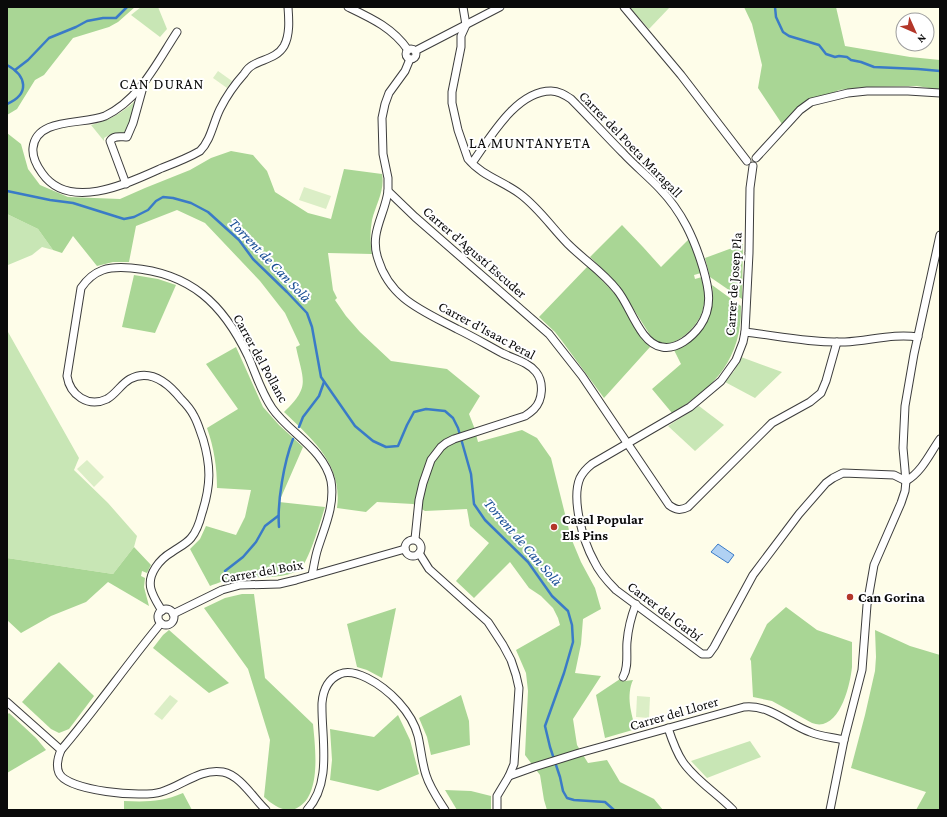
<svg xmlns="http://www.w3.org/2000/svg" width="947" height="817" font-family="'Crimson Pro',serif">
<rect width="100%" height="100%" fill="#fefde9"/>
<g fill="#c8e6b5">
<path d="M141,7H158L167,29L160,37L131,15Z"/>
<path d="M629,7H670L649,29Z"/>
<path d="M137,99L126,135C118,132 111,133 104,138V141L91,125C108,121 124,112 137,99Z"/>
<path d="M7,214L38,229L53,250L42,247L32,255L8,265L7,273Z"/>
<path d="M7,325L8,332L79,458L74,470L108,503L137,536L134,547L113,574L7,558Z"/>
<path d="M741,357L782,372L755,398L725,382L734,371Z"/>
<path d="M699,406L724,425L695,451L668,426Z"/>
<path d="M750,741L761,757L707,778L691,761Z"/>
</g>
<g fill="#a9d695">
<path d="M7,7H135L118,22L109,27L73,38L44,75L35,80L17,109L7,115Z"/>
<path d="M744,7H836L845,46L910,57L940,60V89H935L917,86L865,87L839,90L814,102L784,127L758,88L762,65L752,24Z"/>
<path d="M7,133L21,144L28,169L40,185L68,197L120,199L145,188L190,170L211,158L231,151L253,155L267,171L275,192L308,213L331,219L344,169L382,174C385,191 376,204 372,220C370,231 370,242 372,254L328,253L333,290L337,298L335,300L346,316L360,332L391,361L447,369L480,396L469,414L474,427L478,442L522,430L537,438L551,458L571,538L581,562L595,588L601,609L583,619L581,644L575,673L601,676L573,719L577,745L588,763L607,760L620,782L654,799L663,810H547L544,800L540,775L525,755L528,691L526,673L516,650L560,625L558,618L553,608L541,596L529,588L510,562L474,598L456,581L489,543L470,526L467,509L425,511L413,504L377,502L366,512L337,508C343,464 312,439 284,412C311,386 303,381 296,347L300,345L285,313L260,281L205,223L177,210L136,226L129,262H113L97,266L73,236L62,253L53,250L38,229L7,214Z"/>
<path d="M622,225L643,247L661,267L689,239L701,273L694,275L695,279L702,277C705,289 706,300 702,312C698,326 676,348 660,343C657,342 654,340 652,338L622,291L610,276L590,257Z"/>
<path d="M743,244L742,299L710,277L705,258Z"/>
<path d="M588,266L618,297L642,338L650,347L604,398L562,341L555,332L539,317Z"/>
<path d="M134,275L158,279L176,285L155,333L122,327Z"/>
<path d="M712,285L741,306C742,358 715,388 672,413L652,389L681,364L674,350C701,339 716,314 712,285Z"/>
<path d="M236,347L263,407L279,425L303,447L279,502L325,507C321,520 310,557 302,567C289,581 253,576 236,578C227,579 218,583 210,586L190,549L200,539L206,526L236,535L245,517L251,490L217,488C217,467 214,448 207,428L238,409L206,364Z"/>
<path d="M134,547L151,565L147,573L142,571L141,576L145,578L144,587L149,606L108,582L86,602L51,616L21,633L7,620V558L113,574Z"/>
<path d="M242,594H254L265,678L313,724C315,746 322,796 297,808C285,814 273,805 264,797L270,740L248,669L204,608L225,598Z"/>
<path d="M786,607L817,630L852,642C852,651 852,659 852,667C850,686 839,733 812,723L772,701L753,697L751,661L750,659L767,624Z"/>
<path d="M396,608L383,674L382,678L367,670L357,667L347,624Z"/>
<path d="M169,630L229,683L209,693L153,648L163,635Z"/>
<path d="M875,630L910,646L940,655V810H916L926,792L851,768L865,715L875,671L876,657Z"/>
<path d="M59,662L94,696L69,729L59,733L51,729L22,702Z"/>
<path d="M620,679L625,681L633,680C626,695 631,714 636,729L605,738L596,695Z"/>
<path d="M461,695L469,721L470,745L431,755L427,737L419,718Z"/>
<path d="M9,713L36,738L46,750L7,773V715Z"/>
<path d="M398,715L410,740L419,774L378,791L330,780L332,760L330,729L374,737Z"/>
<path d="M445,790L471,791L491,796V810H457Z"/>
<path d="M183,793L192,810H124V801C146,802 162,802 183,793Z"/>
</g>
<g fill="#dbeec6">
<path d="M218,71L232,81L227,88L213,78Z"/>
<path d="M304,187L331,196L326,209L299,200Z"/>
<path d="M87,460L104,477L94,487L77,469Z"/>
<path d="M170,695L178,701L162,720L154,714Z"/>
<path d="M637,696L650,697L649,718L636,717Z"/>
</g>
<path fill="#b0d1f3" stroke="#3a7bc7" d="M718,544L734,555L728,563L711,552Z"/>
<g fill="none" stroke-linecap="round" stroke-linejoin="round">
<g stroke="#3a7bc7" stroke-width="2.5">
<path d="M775,7L776,17L783,32L789,36L819,45L826,54L835,57L839,56L847,57L851,60L861,62L874,67L918,69L940,71"/>
<path d="M7,65C27,76 30,94 7,104"/>
<path d="M15,70L28,60L49,38L76,27L87,21L103,18H116L127,7"/>
<path d="M7,191L50,200L73,203L124,219L134,217L148,210L156,201L163,197L173,198L191,203L208,212L239,240L253,259L287,292L307,313L312,327L321,377L355,426L373,441L386,447L398,446L407,425L414,412L426,409L445,411L453,418L458,428L471,474L474,504L485,520L528,562L552,596L568,611L572,625L573,642L564,673L545,726L550,747L560,777L563,791L567,798L574,800L605,802L614,810"/>
<path d="M299,427L303,417L319,396L324,382"/>
<path d="M279,527C277,502 284,462 293,439"/>
<path d="M225,571L243,557L256,542L265,526L278,516"/>
</g>
<defs>
<g id="street">
<path d="M348,7C371,18 393,28 408,50"/>
<path d="M463,7L466,25L461,36V47L452,92V103L458,130L468,159C482,176 503,181 520,194C539,208 552,228 568,244C584,260 603,272 617,290C630,305 640,344 662,347C677,350 692,337 700,326C713,307 709,289 703,268C694,238 682,212 660,189C649,177 635,166 623,153C606,136 589,117 571,99C565,95 559,91 551,91C516,91 490,138 472,163"/>
<path d="M624,7L681,75L747,161"/>
<path d="M177,32C156,64 140,99 105,116C83,125 36,117 33,148C32,158 37,166 42,173C69,212 129,183 162,168C175,163 188,158 200,151C211,140 213,123 220,109C226,97 235,84 244,74C246,71 249,67 253,65C263,59 277,58 284,46C290,35 289,20 288,7"/>
<circle cx="411" cy="54" r="5"/>
<path d="M415,51L500,7"/>
<path d="M410,59L405,71L389,93L385,104L382,118L383,154L388,178V191L415,217L549,334L582,376L669,505C676,510 680,511 688,507L772,423L810,402L821,393L826,381L837,342"/>
<path d="M756,158L800,110L811,102L848,93L867,91H908L940,93"/>
<path d="M753,166L750,188L749,253L745,332L743,342L736,360L721,381L690,407L592,464C587,468 583,472 580,478C571,499 583,541 594,561C599,572 607,581 616,590L702,654H709L714,647L753,575L799,514L826,483L833,478L843,473L894,475L906,481C922,472 930,453 940,439"/>
<path d="M126,184L110,141C114,135 121,137 127,137L133,123L143,87"/>
<path d="M388,191C385,215 369,233 378,259C390,299 423,311 457,329C472,336 487,345 502,353C514,359 528,362 536,372C544,382 543,400 534,409C531,412 528,414 525,416L454,439L446,443L441,447L431,460L423,483L419,500L415,539"/>
<path d="M745,332C778,336 812,343 845,342C869,341 894,333 918,337"/>
<circle cx="413" cy="548" r="8"/>
<path d="M419,553L429,569L488,622L503,645L511,660L516,675L519,688L514,764L509,776L497,796V810"/>
<circle cx="166" cy="617" r="8"/>
<path d="M162,611C158,604 153,597 151,589C147,574 160,559 172,552C179,547 186,544 191,538C197,531 200,521 202,513C211,485 211,466 203,439C200,431 198,423 194,416C191,410 186,404 181,399C169,384 151,368 130,379C121,384 116,394 107,399C88,408 70,395 67,376L81,288C94,269 109,266 131,268C191,273 223,304 248,356C256,374 261,392 272,408C289,433 324,449 331,481C335,505 325,526 318,548C315,557 314,566 312,575"/>
<path d="M173,614L222,590L240,585L279,584L296,580L405,549"/>
<path d="M623,677C629,667 626,653 627,642C628,629 631,617 636,604"/>
<path d="M7,702L61,750C58,757 56,766 59,773C67,791 143,798 161,792C182,786 200,768 223,772C240,775 254,799 266,810"/>
<path d="M668,728C672,740 676,752 683,762C696,781 717,793 733,810"/>
<path d="M61,750C96,709 127,664 161,623"/>
<path d="M509,776L534,767L579,753L744,707C769,704 788,724 810,732C821,737 833,737 844,740"/>
<path d="M307,810C333,782 321,737 322,703C323,691 328,679 340,674C349,670 359,674 367,678C389,689 412,712 418,736C421,749 422,763 426,775C430,788 438,799 445,810"/>
<path d="M830,810L844,740L862,670L867,605L874,565L901,503L905,491L906,481L903,448L905,406L914,354L940,235"/>
</g>
</defs>
<use href="#street" stroke="#3d3d3d" stroke-width="9"/>
<use href="#street" stroke="#fff" stroke-width="7"/>
</g>
<g fill="#b33629" stroke="#fff" stroke-width="1.5">
<circle cx="554" cy="527" r="4"/>
<circle cx="850" cy="597" r="4"/>
</g>
<g text-anchor="middle" stroke-width="4" stroke-linejoin="round" paint-order="stroke">
<g font-size="14" fill="#0a0a0a" stroke="#fff">
<text transform="translate(631 144) rotate(46)" y="5">Carrer del Poeta Maragall</text>
<text transform="translate(475 252) rotate(41)" y="5">Carrer d'Agustí Escuder</text>
<text transform="translate(733 284) rotate(-86)" y="5">Carrer de Josep Pla</text>
<text transform="translate(487 330) rotate(28)" y="5">Carrer d'Isaac Peral</text>
<text transform="translate(261 358) rotate(61)" y="5">Carrer del Pollanc</text>
<text transform="translate(262 571) rotate(-10)" y="5">Carrer del Boix</text>
<text transform="translate(665 611) rotate(37)" y="5">Carrer del Garbí</text>
<text transform="translate(674 713) rotate(-16)" y="5">Carrer del Llorer</text>
</g>
<g font-size="14" font-weight="bold" fill="#0a0a0a" stroke="#fff" text-anchor="start">
<text x="562" y="524">Casal Popular<tspan x="562" dy="16">Els Pins</tspan></text>
<text x="858" y="602">Can Gorina</text>
</g>
<g font-size="15" letter-spacing="1" fill="#0a0a0a" stroke="#fff">
<text x="162" y="89">CAN DURAN</text>
<text x="530" y="148">LA MUNTANYETA</text>
</g>
<g font-size="15" font-style="italic" fill="#1a4f96" stroke="#fff">
<text transform="translate(270 260) rotate(46)" y="5">Torrent de Can Solà</text>
<text transform="translate(523 542) rotate(49)" y="5">Torrent de Can Solà</text>
</g>
</g>
<rect width="947" height="817" fill="none" stroke="#0a0a0a" stroke-width="16"/>
<g transform="translate(915 32) rotate(135)"><circle r="19" fill="#ffffff" stroke="#9d9d9d"/>
<path d="M0-3L7 15L0 10L-7 15Z" fill="#b33629"/>
<text y="-6" font-size="11" font-weight="bold" text-anchor="middle" fill="#0a0a0a">N</text>
</g>
</svg>
